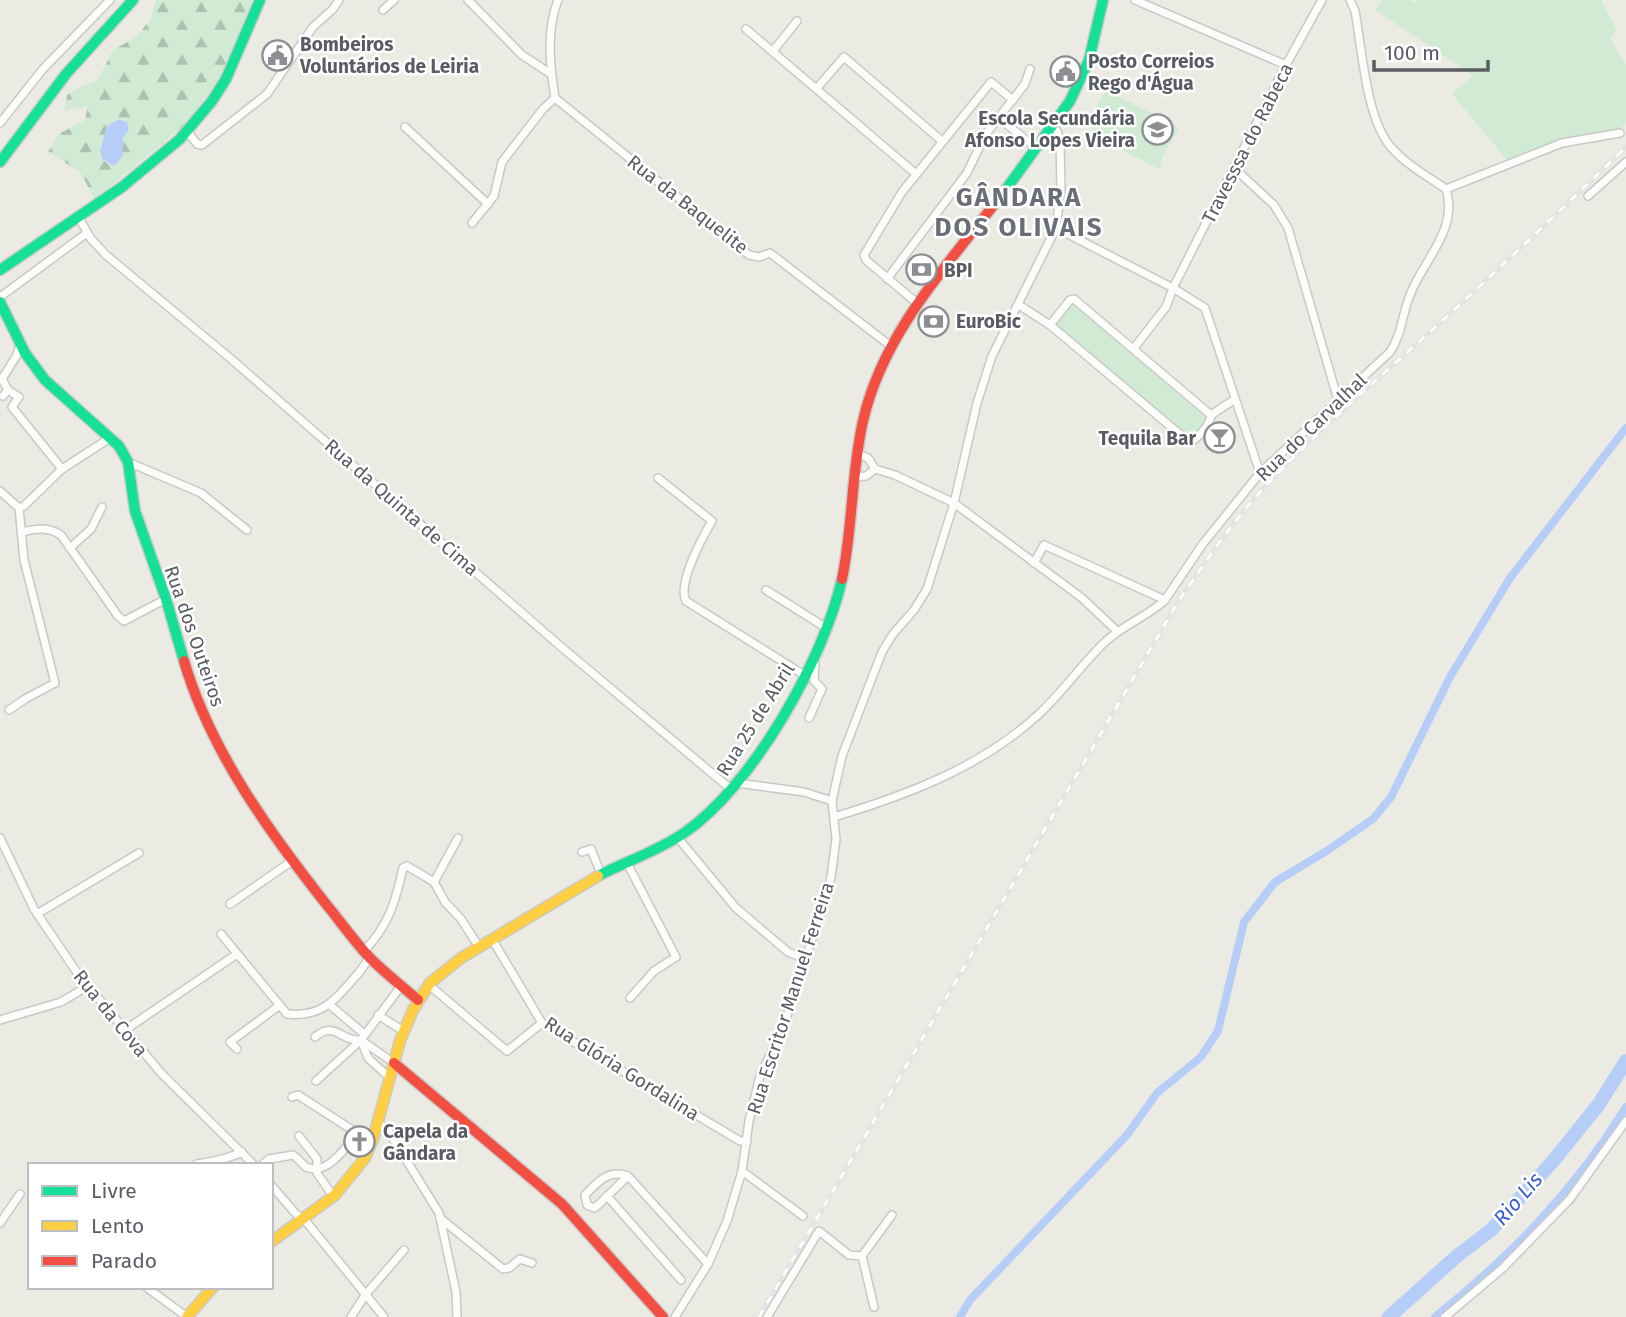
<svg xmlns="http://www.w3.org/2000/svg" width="1626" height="1317" font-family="'Fira Sans',sans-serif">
<defs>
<pattern id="forest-firs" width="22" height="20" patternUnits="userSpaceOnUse" patternTransform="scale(1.75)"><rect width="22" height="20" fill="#d0ead3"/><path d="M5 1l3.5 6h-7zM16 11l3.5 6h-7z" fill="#acc1af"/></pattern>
</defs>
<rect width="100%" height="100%" fill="#ebebe4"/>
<g fill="#d0ead3">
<path d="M1382,0H1410L1415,3L1418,0H1601L1617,30L1610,39L1626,65V123L1618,131L1508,161L1452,94L1473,75L1375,10Z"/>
<path d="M1106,90L1177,126L1178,129L1159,163L1162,165L1160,169L1092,135L1095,130L1088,124Z"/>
<path d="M1069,305H1074L1205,417C1205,424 1194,436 1186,436L1056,325L1055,323Z"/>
</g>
<path fill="url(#forest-firs)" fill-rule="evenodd" d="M156,0H252L224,72L186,124L95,199L80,172L48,152L59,134L85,120L88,106L64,111L67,95L84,85L98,80L113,50L136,37L150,20ZM117,119H124L129,129L123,138V154L116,165C110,165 102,161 100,156L107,128Z"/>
<path fill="#b6cef7" d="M119,119L127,122L129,129L123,138V154L116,165H112L102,159L100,151L107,126Z"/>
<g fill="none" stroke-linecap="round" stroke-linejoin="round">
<g stroke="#b6cef7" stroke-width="8">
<path d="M960,1317L970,1300L1127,1135L1157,1093L1201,1057L1218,1031L1244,922L1275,882L1328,850L1373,819L1391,797L1450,677L1510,578L1626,428"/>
<path d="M1435,1317C1512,1255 1574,1191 1626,1107"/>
</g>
<path stroke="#b6cef7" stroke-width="14" d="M1389,1317L1457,1256L1491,1230L1554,1160L1599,1104L1626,1061"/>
<defs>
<g id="street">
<path d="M468,0L522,55L551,74"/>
<path d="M1135,0L1286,65"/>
<path d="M1350,0L1355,11C1362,49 1366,117 1390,146C1405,164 1427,176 1446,189L1562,143L1620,133"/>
<path d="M383,10L394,0"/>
<path d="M746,29L916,174"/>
<path d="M773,51L797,21"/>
<path d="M817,88L844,57L942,141"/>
<path d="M555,98L749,255L759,257L770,253L892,347"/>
<path d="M999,118L1037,149"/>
<path d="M0,123L43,69L110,0"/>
<path d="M405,127L488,204"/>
<path d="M188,132L197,144L202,145L267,94L313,27L333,9L339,0"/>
<path d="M1234,168L1274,205L1288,228L1338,400"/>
<path d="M1588,196L1626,162"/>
<path d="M79,218L91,239L106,255L230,358L559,645L732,790"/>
<path d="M472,223L494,196L502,162L543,109L555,98C550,67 546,30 558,0"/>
<path d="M1056,228L1173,288L1205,308L1260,473"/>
<path d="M887,279L967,173L985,135L1025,84L1030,69"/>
<path d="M0,297L87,233"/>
<path d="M918,304L866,260L864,255L902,192L991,82L1013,100"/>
<path d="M1019,305L1050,325L1189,442C1197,440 1210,425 1211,415L1074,299L1070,300L1050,325"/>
<path d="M1134,348L1166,307L1173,288L1286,65L1322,0"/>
<path d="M8,390L19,397L12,407L62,469"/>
<path d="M3,396L8,390L2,379L17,355L20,345"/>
<path d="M1211,415L1235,399"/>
<path d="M858,454L868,458L875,469L895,475L954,503L1082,598L1117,631"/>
<path d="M128,462L201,493L247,530"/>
<path d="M855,477L866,476L875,469"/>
<path d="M658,478L712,521C702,538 677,584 686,601L804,675"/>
<path d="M0,491L19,508"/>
<path d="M19,508L24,506L62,469L110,438"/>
<path d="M21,532C36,529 47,526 61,535L118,616L124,621L166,599"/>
<path d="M70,548L91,529L102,507"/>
<path d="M1034,563L1044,545L1165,600"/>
<path d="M766,590L828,629"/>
<path d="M9,710L25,699L55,683L24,560L19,508"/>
<path d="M809,718L822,689L814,681L815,664L812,661"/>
<path d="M737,783L804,792L832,801"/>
<path d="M834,817C907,795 982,767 1039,714C1063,692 1081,665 1104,643C1122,625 1147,617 1165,600L1202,545L1260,473L1390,352C1402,335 1402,314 1410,295C1423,260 1459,230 1446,189"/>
<path d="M0,838L34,909L78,974L161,1073L254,1165"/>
<path d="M678,838L736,908L788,952L805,959"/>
<path d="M582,852L591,849L601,874"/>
<path d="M626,861L676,957L654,971L630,998"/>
<path d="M434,882L458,838"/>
<path d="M230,904L292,861"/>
<path d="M37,914L139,853"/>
<path d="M221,934L287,1014C317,1017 331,1005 349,984C357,975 364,968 369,957"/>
<path d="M492,939L542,1023L740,1141L747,1142"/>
<path d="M364,951C389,925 395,903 403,868L407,866L434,882L445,902L461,919L479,947"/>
<path d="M429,985L507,1051L542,1023"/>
<path d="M330,1005L364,1034"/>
<path d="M378,1015L405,1032"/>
<path d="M0,1020L61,1002L88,986"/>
<path d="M125,1030L237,954"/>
<path d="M315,1037C335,1020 341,1042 361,1040L394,1063"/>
<path d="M361,1040L368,1058L389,1077"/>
<path d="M237,1049L230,1042L280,1005"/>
<path d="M316,1081L361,1040L401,986"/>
<path d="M292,1097L298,1095L357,1133L373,1139"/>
<path d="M377,1123L387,1129L439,1213L456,1292L457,1317"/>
<path d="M299,1136L317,1159V1173L333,1196"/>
<path d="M197,1164C211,1162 230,1158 242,1152"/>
<path d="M262,1165L269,1159L293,1155C298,1158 302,1164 306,1167C327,1177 347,1146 357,1133"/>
<path d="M742,1171L803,1216"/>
<path d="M628,1176L597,1206L594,1208L587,1205L585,1195C598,1182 608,1169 628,1176L708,1264"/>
<path d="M271,1185L296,1214L304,1219L384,1317"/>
<path d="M607,1196L681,1280"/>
<path d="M440,1218L503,1269L509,1268L520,1259L532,1263"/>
<path d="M0,1223L20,1194"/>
<path d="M146,1287L187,1317"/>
<path d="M874,1307L862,1256L892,1215"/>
<path d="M351,1317L366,1294L404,1250"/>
<path d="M675,1317L708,1264L727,1221L742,1171L749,1121L760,1076L783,1028L824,902L831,877L836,839L832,801L842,756L882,652L893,634L914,610L927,589L954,503L977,403L992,356L1056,228L1061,188L1060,141L1057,131L1052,127"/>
<path d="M767,1317L819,1231L849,1255L862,1256"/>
<path d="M1445,1317L1503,1268L1570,1199L1626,1121"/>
</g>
<g id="fast">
<path d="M0,162L66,74L133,0"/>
<path d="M1004,192L1070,101L1089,60L1103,0"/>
<path d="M0,270L122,187L180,139L212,101L226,79L260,0"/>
<path d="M0,302L25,353L45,380L119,446L128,462L135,511L166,599L184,661"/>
<path d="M598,876C627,861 658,851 684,833C753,786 824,659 842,579"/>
</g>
<g id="slow">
<path d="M271,1242L335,1195L365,1158L373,1139L400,1041L413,1010L430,983L461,958L598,876"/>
<path d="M187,1317L213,1287"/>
</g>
<g id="jam">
<path d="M842,579C853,527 851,473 863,421C883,332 950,262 1004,192"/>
<path d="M184,661C210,750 269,832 326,904C340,921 354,941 370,958C385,973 402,986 418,1000"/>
<path d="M394,1063L562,1204L663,1317"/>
</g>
</defs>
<use href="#street" stroke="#c8c8c7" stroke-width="10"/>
<use href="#fast" stroke="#cacaca" stroke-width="13"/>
<use href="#slow" stroke="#cacaca" stroke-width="13"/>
<use href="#jam" stroke="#cacaca" stroke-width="13"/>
<use href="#street" stroke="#fcfcfb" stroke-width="7"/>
<use href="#fast" stroke="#16e098" stroke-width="10"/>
<use href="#slow" stroke="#ffcf43" stroke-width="10"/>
<use href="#jam" stroke="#f24e42" stroke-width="10"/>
<defs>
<path id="rail" d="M759,1317L1178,602C1200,570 1222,537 1247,507C1301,445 1371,385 1432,330C1498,270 1562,209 1626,147"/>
</defs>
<use href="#rail" stroke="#e3e4e3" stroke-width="5"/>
<use href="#rail" stroke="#fff" stroke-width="2.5" stroke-dasharray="8" stroke-linecap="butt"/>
</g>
<defs>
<symbol id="civic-ring" viewBox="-11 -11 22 22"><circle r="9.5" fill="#fff" stroke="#8d8e91" stroke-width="1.5"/><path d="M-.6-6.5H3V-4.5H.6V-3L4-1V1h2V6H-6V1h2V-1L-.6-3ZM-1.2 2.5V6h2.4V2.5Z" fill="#8d8e91"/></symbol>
<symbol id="school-ring" viewBox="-11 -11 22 22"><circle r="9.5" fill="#fff" stroke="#8d8e91" stroke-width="1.5"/><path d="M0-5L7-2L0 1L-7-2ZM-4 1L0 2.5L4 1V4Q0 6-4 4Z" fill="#8d8e91"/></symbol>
<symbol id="bank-ring" viewBox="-11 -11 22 22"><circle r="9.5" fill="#fff" stroke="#8d8e91" stroke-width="1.5"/><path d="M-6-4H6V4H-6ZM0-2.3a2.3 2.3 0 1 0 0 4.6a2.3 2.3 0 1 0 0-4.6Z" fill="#8d8e91"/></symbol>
<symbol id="bar-ring" viewBox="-11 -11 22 22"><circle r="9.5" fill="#fff" stroke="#8d8e91" stroke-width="1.5"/><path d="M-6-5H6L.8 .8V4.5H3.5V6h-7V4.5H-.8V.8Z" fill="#8d8e91"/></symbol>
<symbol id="church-ring" viewBox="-11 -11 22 22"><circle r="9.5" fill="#fff" stroke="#8d8e91" stroke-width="1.5"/><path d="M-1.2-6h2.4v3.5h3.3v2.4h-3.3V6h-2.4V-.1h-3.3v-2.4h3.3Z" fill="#8d8e91"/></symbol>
</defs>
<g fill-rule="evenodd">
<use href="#civic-ring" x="260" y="38" width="35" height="35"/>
<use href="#civic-ring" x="1048" y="54" width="35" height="35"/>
<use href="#school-ring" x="1140" y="112" width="35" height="35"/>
<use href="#bank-ring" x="904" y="252" width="35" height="35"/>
<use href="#bank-ring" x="916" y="304" width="35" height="35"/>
<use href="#bar-ring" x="1202" y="420" width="35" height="35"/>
<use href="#church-ring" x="342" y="1124" width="35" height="35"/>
</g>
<g text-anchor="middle" stroke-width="5" stroke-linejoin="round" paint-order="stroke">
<g font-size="19" font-weight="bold" fill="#5a5c64" stroke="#fff" text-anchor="start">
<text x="300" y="51">Bombeiros<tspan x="300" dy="22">Voluntários de Leiria</tspan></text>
<text x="1088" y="68">Posto Correios<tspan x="1088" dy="22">Rego d'Água</tspan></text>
<text x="1135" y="125" text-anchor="end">Escola Secundária<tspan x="1135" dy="22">Afonso Lopes Vieira</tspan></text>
<text x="944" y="277">BPI</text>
<text x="956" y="328">EuroBic</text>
<text x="1196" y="445" text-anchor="end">Tequila Bar</text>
<text x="383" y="1138">Capela da<tspan x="383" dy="22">Gândara</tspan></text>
</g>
<g font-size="19" fill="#5a5c64" stroke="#fff">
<text transform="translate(1247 143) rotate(-63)" y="7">Travesssa do Rabeca</text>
<text transform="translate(688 204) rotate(38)" y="7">Rua da Baquelite</text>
<text transform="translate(1311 427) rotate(-44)" y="7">Rua do Carvalhal</text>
<text transform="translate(402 507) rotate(41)" y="7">Rua da Quinta de Cima</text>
<text transform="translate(195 636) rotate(71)" y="7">Rua dos Outeiros</text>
<text transform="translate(755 719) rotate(-58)" y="7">Rua 25 de Abril</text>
<text transform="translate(790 998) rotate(-72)" y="7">Rua Escritor Manuel Ferreira</text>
<text transform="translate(111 1013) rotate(51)" y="7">Rua da Cova</text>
<text transform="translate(622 1068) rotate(32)" y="7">Rua Glória Gordalina</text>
</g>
<g font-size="21" font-style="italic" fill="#375fce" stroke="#fff">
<text transform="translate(1518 1199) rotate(-49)" y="7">Rio Lis</text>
</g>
<g font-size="26" font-weight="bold" letter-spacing="2" fill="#6a6e76" stroke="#fff">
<text x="1019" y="206">GÂNDARA<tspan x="1019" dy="30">DOS OLIVAIS</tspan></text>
</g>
</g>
<rect x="28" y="1163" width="245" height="126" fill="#ffffff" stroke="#bdbec1" stroke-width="2"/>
<rect x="42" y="1186" width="35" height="10" fill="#16e098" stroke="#bdbec1" stroke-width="2"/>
<text x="91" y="1198" font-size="21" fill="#5a5c64">Livre</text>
<rect x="42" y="1221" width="35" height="10" fill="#ffcf43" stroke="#bdbec1" stroke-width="2"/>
<text x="91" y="1233" font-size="21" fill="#5a5c64">Lento</text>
<rect x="42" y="1256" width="35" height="10" fill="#f24e42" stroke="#bdbec1" stroke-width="2"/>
<text x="91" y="1268" font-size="21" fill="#5a5c64">Parado</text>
<path d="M1374 60v10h114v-10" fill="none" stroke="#5a5c64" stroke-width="3.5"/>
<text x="1384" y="60" font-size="21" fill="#5a5c64" stroke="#ffffff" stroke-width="5" paint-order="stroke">100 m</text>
</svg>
